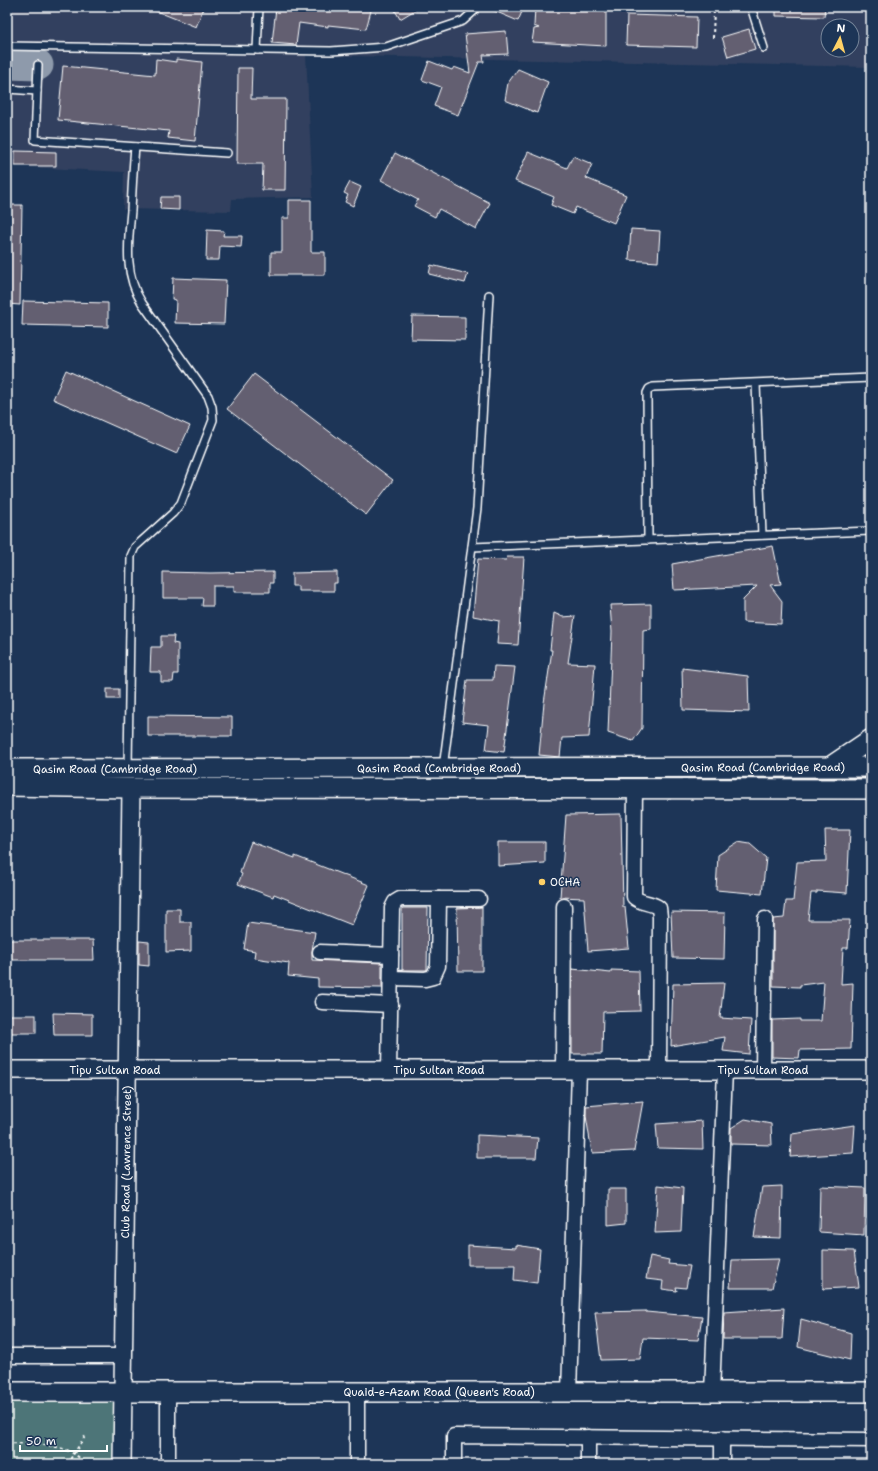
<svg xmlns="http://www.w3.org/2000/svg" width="878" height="1471" font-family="'Shantell Sans',sans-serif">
<rect width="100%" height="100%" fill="#1d3557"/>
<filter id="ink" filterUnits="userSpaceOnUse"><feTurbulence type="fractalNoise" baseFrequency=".025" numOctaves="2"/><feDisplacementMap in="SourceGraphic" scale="8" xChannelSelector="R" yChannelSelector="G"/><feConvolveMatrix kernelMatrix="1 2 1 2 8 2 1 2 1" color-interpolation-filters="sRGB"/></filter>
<g filter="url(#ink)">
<path fill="#32415f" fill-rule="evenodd" d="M7,7H871V67L306,55L313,197L232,199L231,211L123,209L124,172L7,166ZM828,26H852V50H828Z"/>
<rect fill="#4d7578" stroke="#a6babc" x="7" y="1384" width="116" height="80"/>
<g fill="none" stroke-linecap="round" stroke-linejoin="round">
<path stroke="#8e9aab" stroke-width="31" d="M7,64L38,65"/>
</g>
<g fill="#635e71" stroke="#fff">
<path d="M146,7H204L196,27Z"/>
<path d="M288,7H372L366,29L328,25V27L299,23L296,45L272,43L276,8L288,10Z"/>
<path d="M393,7H420L400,19Z"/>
<path d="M485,7H524L518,21Z"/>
<path d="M535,7H597L599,10L606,8V46L532,42L534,29L539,28L534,26Z"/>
<path d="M776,7H825L824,17L776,16Z"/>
<path d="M627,15L697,17L696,47L626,45Z"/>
<path d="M749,29L755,49L728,57L722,37Z"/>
<path d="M506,31L508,54L483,55L484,62H479L458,115L434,106L441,87L422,80L429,61L452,70L454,67L470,73L465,34Z"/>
<path d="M156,59L176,62V59L202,62L195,141L168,138L169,131L58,120L63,66L155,75Z"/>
<path d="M238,68H252L251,99H286L285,190H262L263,164H237Z"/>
<path d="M518,69L548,82L537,113L505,100L508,83Z"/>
<path d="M15,151L56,152V166H15Z"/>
<path d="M528,152L567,168L573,156L592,164L586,178L626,195L614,223L576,207L573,214L551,205L554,197L515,181Z"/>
<path d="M395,153L490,203L476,229L439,209L435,217L414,206L418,200L381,180Z"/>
<path d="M350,182L361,187L353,206L345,202L348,195L344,193Z"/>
<path d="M161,197H179V210L160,209Z"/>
<path d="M289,200H311V252H325V275H271V252H282V218H289Z"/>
<path d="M7,205H22L20,305L7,304Z"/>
<path d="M631,229L660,231L658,262L629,260Z"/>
<path d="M207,230L224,231L223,236H242L241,247L220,246L219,260H206Z"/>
<path d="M431,265L468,274L465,283L429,274Z"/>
<path d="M173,278L226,280L224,324L175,323L176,300L172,299Z"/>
<path d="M23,301L108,303V327L22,325Z"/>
<path d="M412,316L465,317V340L411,339Z"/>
<path d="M66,370L190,426L177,454L53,399Z"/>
<path d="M254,374L393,480L366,515L227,409Z"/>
<path d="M773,546L781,584L770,585L782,601L781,624L743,622V600L757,586L674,590L672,564Z"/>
<path d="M507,557H524L518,645L497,644L499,621L473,616L478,559L506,560Z"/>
<path d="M163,572L210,573L273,572V583H270V592H234V586H213V606H202L203,598H163Z"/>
<path d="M337,572V583H334V591H298V586H292V573Z"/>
<path d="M651,604V629L643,630L642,728L633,741L608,733L612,632L610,605Z"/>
<path d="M554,613L563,617L575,616L568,663L595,664L589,737L562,738L560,757L539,755L544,703L552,650H550Z"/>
<path d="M161,636H174L173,643L178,644V674H174L173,682H161V672H150L151,647H161Z"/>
<path d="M494,666L515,667L504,752L486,750L489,725L462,722L467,680H493Z"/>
<path d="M682,668L748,676L749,712L683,710Z"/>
<rect x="107" y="689" width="12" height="10"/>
<path d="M148,716L232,717V736H148Z"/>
<path d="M621,814L623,907H625L629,948L588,951L584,898L560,897L566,815Z"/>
<path d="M825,830H850L847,893L817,891V893H811L808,920H850L848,948H843L841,984L853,983L851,1049L800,1050L799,1058L772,1057V1020L800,1019V1021H821L824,982L800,985V987L773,986V919L784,918L786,901H793L797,862L826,861Z"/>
<path d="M251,842L295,858V856L369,885L352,925L274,894L273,897L238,884L242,874L240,873L243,863Z"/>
<path d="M498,842H545V863L498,866Z"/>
<path d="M738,842L750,844L766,858L762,894L716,890L718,855Z"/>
<path d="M482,907V971H458L457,908Z"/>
<path d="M402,908H428L427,970H402Z"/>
<path d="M166,909H180V922H191V951L166,952Z"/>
<path d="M671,912L725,913L724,959L673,958Z"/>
<path d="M248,923L315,932L312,951V960L382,963V988L318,987V979L288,976L289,963L254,958L255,951L244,949Z"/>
<path d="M7,940H93L94,960H7Z"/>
<path d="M139,941L149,942V966L139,965Z"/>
<path d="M572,969L611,973V970L639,971L640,1011L603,1012L602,1054H572Z"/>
<path d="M724,983L720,1018L751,1020L749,1054L723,1051L725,1037L671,1046L673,984Z"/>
<path d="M53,1013L92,1014V1035H54Z"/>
<rect x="7" y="1015" width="29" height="18"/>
<path d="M643,1101L634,1151L592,1153L586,1116V1106Z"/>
<path d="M745,1119L771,1124L772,1145L731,1144V1128Z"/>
<path d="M702,1121L703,1149L658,1148L656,1124Z"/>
<path d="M855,1125L853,1153L790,1157L792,1134Z"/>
<path d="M477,1135L538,1138L536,1158H477Z"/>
<path d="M658,1185L683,1188L681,1232L655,1233Z"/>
<path d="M782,1186L781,1238L754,1237L762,1187Z"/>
<path d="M820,1186L865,1188L864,1235L819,1232Z"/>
<path d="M608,1189H626V1223L608,1225Z"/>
<path d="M468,1245L516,1248V1245L540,1249L537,1283L514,1280L515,1265H468Z"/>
<path d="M823,1250L854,1251L859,1287L823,1289Z"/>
<path d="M650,1256L669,1260L668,1264L690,1266L686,1288L676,1287L677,1291L662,1289L663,1281L646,1279Z"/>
<path d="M779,1259L772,1288H730L732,1260Z"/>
<path d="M784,1308L782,1339H723L724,1312Z"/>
<path d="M646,1311V1312L702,1317L698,1340L643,1338L640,1359L601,1360L595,1312Z"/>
<path d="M801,1319L851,1333L850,1360L798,1347Z"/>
</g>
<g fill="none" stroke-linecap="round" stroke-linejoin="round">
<defs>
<g id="service">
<path d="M751,7L764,48"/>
<path d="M7,46L331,51L386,47L463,21L474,11L476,7"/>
<path d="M257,50L259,7"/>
<path d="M38,65L35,140L227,153"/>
<path d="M7,89L37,91"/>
<path d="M756,384L762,535"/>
<path d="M648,540L647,393L649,389L653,387L871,378"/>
<path d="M472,547L871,531"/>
<path d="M128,767L131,556L135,547L173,513L181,503L213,420L212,407L208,396L142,303C124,275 128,243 131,211C132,190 133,168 135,147"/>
<path d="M443,768L477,508L489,295"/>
</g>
<g id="minor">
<path d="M635,788L634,897C641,904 651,902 659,908L660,917L659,1070"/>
<path d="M320,952L391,955"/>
<path d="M391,978L425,979L433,977L438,966L439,899"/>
<path d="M322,1002L391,1005"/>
<path d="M389,1070L392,908L395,902L400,899H479"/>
<path d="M563,1070L564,906"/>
<path d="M763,1070L765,919"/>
<path d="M7,1356H124"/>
<path d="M168,1392V1464"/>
<path d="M569,1393L579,1070"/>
<path d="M712,1393L725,1070"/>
<path d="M357,1464V1392"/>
<path d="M454,1464V1436L871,1440"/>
<path d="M588,1464V1437"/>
<path d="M722,1464V1438"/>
</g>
<g id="tertiary">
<path id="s1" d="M7,1070H871"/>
<path id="s2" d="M122,1464L131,788"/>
</g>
<g id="secondary">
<path d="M831,766L871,739"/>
<path id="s3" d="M7,769L871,767"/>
<path d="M7,786L131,788L871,789"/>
<path id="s4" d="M7,1392H871"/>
</g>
</defs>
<use href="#service" stroke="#fff" stroke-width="10"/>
<use href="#minor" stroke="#fff" stroke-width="17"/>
<use href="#tertiary" stroke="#fff" stroke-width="20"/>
<use href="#secondary" stroke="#fff" stroke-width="22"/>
<g stroke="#fff" stroke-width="2" stroke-dasharray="3 3" stroke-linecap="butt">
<path d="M713,38L714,7"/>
<path d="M7,1443C29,1444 72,1442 84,1464"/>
<path d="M67,1464L86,1435"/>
</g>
<use href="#service" stroke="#1d3557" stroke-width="7"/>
<use href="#minor" stroke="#1d3557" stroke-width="14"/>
<use href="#tertiary" stroke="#1d3557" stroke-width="17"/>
<use href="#secondary" stroke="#1d3557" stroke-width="19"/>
</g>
</g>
<circle fill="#ffd166" stroke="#1d3557" stroke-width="1.5" cx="542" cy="882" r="4"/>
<g text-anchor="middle" stroke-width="3" stroke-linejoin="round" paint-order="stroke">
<g font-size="11" fill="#fff" stroke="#1d3557">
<text dy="4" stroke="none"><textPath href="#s3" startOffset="756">Qasim Road (Cambridge Road)</textPath></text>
<text dy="4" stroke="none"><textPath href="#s3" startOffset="432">Qasim Road (Cambridge Road)</textPath></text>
<text dy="4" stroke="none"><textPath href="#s3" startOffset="108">Qasim Road (Cambridge Road)</textPath></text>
<text dy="4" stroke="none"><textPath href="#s1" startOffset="108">Tipu Sultan Road</textPath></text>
<text dy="4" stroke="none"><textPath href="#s1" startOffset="432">Tipu Sultan Road</textPath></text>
<text dy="4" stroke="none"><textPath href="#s1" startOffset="756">Tipu Sultan Road</textPath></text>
<text dy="4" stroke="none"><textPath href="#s2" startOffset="302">Club Road (Lawrence Street)</textPath></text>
<text dy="4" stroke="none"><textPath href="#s4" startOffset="432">Quaid-e-Azam Road (Queen's Road)</textPath></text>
</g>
<g font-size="11" fill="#fff" stroke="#1d3557" text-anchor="start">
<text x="550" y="886">OCHA</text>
</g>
</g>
<rect width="878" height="1471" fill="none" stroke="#1d3557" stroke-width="24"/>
<rect x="12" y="12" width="854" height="1447" fill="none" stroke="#fff" stroke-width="1.5" filter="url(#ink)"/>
<g transform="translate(840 38) rotate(6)"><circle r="19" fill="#1d3557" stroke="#77869a"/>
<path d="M0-3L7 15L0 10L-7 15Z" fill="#ffd166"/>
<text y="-6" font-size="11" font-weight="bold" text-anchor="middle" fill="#ffffff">N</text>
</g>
<path d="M20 1445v6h87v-6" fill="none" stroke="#ffffff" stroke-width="2"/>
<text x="26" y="1445" font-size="12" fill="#ffffff" stroke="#1d3557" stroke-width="3" paint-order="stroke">50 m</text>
</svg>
